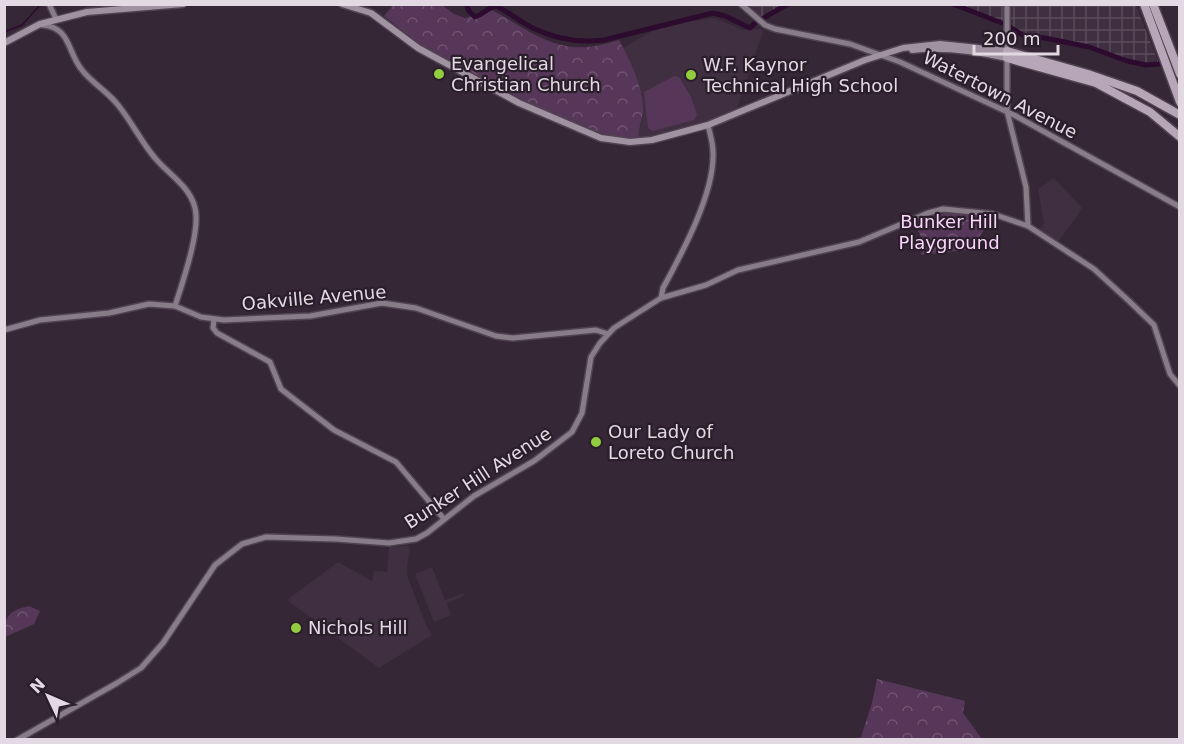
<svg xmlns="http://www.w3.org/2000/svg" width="1184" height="744" font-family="'DejaVu Sans',sans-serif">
<defs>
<pattern id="industrial-grid" width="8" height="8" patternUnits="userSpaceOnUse" patternTransform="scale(1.5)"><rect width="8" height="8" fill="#402e41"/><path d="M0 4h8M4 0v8" fill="none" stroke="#5b4c5c"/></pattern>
<pattern id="park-crowns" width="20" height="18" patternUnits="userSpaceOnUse" patternTransform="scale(1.5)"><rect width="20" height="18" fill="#573759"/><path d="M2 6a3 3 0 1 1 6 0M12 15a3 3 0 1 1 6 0" fill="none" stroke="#6f5371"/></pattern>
</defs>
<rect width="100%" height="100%" fill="#352735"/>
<g fill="#402e41">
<path d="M713,18L718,19L742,30L762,29L763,32L737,108L703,122L673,132L639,139L638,134L643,117L637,80L623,48L652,31L687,22Z"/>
<path d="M1054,178L1082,208L1079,211L1080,212L1057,243L1039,231L1044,223L1038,189Z"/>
<path d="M408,546L410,549L407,565L408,578L426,625L432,635L379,668L287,600L338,562L372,581L374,571L387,572L389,547Z"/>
<path d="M432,567L445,600L463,593L464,596L447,603L451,615L435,622L433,620L415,574Z"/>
</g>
<g fill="url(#industrial-grid)">
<path d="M749,5H783L762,18Z"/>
<path d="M953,5H1136L1159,64L1146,65L1127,61L1089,47L1045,38L1024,36L1007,25Z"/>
</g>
<path fill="#573759" d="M674,76L679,77L691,97L697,115L694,120L653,131L648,128L644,92Z"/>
<g fill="url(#park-crowns)">
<path d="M393,5H442L454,14L465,18L492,10C522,26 550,50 587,47C598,46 609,43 619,40C630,60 642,85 643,107C644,118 637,129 639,139H616L534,106L419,44L384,16Z"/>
<path d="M947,212L992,218L974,245L968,250L921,255L923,242L915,223Z"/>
<path d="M29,606L40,611L34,624L5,637C4,615 9,611 29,606Z"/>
<path d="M877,679L965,701L963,713L982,739H855L861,737L872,703Z"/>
</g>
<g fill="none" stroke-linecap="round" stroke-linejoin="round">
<g stroke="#2c0b2e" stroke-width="1.5">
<path d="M495,4L496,6"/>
<path d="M467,6L469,4"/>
<path d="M4,32L22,25L41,4"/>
</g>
<g stroke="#2c0b2e" stroke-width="5">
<path d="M466,4L469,11L475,17C484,14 487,8 496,6C509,12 520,22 533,28C555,39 580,43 604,40L713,13L725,16L750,28L755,23L788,4"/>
<path d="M953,4L1007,25L1024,36L1045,38L1089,47L1127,61L1146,65L1159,64L1180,54"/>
</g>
<defs>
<g id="secondary">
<path d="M49,4L56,19"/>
<path d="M741,4L765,25L775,29L850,44L900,62L1014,115L1180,207"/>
<path d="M1007,4V111L1026,187L1028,226"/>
<path d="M42,25C71,27 67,52 82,70C92,83 108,92 118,105C132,122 141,142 155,158C168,174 190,186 195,208C201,230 182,284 175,306"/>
<path d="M661,298L663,288C682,253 715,193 713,152C713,143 710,134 708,125"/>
<path d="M214,320L213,328L217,333L270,362L281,389L334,430L396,462L444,519"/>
<path d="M4,330L40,320L109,313L149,304L175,306L201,317L224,320L310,316L382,303L416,308L496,336L513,338L596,330L608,334"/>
<path d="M17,740L117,683L141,668L163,643L215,565L242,544L266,537L336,539L389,543L416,539L427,533L474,496L534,461L572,432L582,413L591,357L600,343L614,328L661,298L706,285L738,270L859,242L928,213L943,209L993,214L1028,226L1094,269L1129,301L1154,325L1170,374L1180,386"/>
</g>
<g id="primary">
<path d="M342,4L371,13L418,48L519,103L601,138L630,142L652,140L708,125L865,60L903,48L940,44L1007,51"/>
<path d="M4,43L40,24L87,12L183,4"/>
<path d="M912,50C944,46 976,51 1007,58"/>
</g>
<g id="highway">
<path d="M1144,4L1180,102"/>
<path d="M1153,4L1180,74"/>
<path d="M1007,51L1088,74L1137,91L1180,115"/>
<path d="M1007,58L1096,83L1150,112L1180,137"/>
</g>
</defs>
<use href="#secondary" stroke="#514351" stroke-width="8"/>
<use href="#primary" stroke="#514351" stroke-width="9"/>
<use href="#highway" stroke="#514351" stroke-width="11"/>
<use href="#secondary" stroke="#877c88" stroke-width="5"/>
<use href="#primary" stroke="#a092a1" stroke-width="6"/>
<use href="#highway" stroke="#b7a6b7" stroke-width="8"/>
</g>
<g fill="#92cd3f" stroke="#2b1e2b" stroke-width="2">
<circle cx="439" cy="74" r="6"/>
<circle cx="691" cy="75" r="6"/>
<circle cx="596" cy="442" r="6"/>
<circle cx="296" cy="628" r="6"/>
</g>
<g text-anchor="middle" stroke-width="4.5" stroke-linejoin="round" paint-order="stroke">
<g font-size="18" fill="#e2d9e3" stroke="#2b1e2b" text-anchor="start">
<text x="451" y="70">Evangelical<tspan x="451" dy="21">Christian Church</tspan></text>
<text x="703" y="71">W.F. Kaynor<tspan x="703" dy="21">Technical High School</tspan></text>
<text x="608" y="438">Our Lady of<tspan x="608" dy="21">Loreto Church</tspan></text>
<text x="308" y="634">Nichols Hill</text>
</g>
<g font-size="18" fill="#e2d9e3" stroke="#2b1e2b">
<text transform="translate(1000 95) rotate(27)" y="6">Watertown Avenue</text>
<text transform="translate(314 298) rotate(-5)" y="6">Oakville Avenue</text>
<text transform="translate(478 478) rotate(-33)" y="6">Bunker Hill Avenue</text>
</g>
<g font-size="18" fill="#f9d5fb" stroke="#2b1e2b">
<text x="949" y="228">Bunker Hill<tspan x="949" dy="21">Playground</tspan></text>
</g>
</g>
<rect width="1184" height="744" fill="none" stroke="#e2d9e3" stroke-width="12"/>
<g transform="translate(48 696) rotate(314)" stroke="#2b1e2b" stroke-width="4.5" paint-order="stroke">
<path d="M0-4.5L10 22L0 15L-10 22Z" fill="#e2d9e3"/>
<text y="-9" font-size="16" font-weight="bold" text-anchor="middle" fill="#e2d9e3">N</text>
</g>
<path d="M974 45v9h84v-9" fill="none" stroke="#e2d9e3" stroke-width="3"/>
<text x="983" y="45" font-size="18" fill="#e2d9e3" stroke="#2b1e2b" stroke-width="4.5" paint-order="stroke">200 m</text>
</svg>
